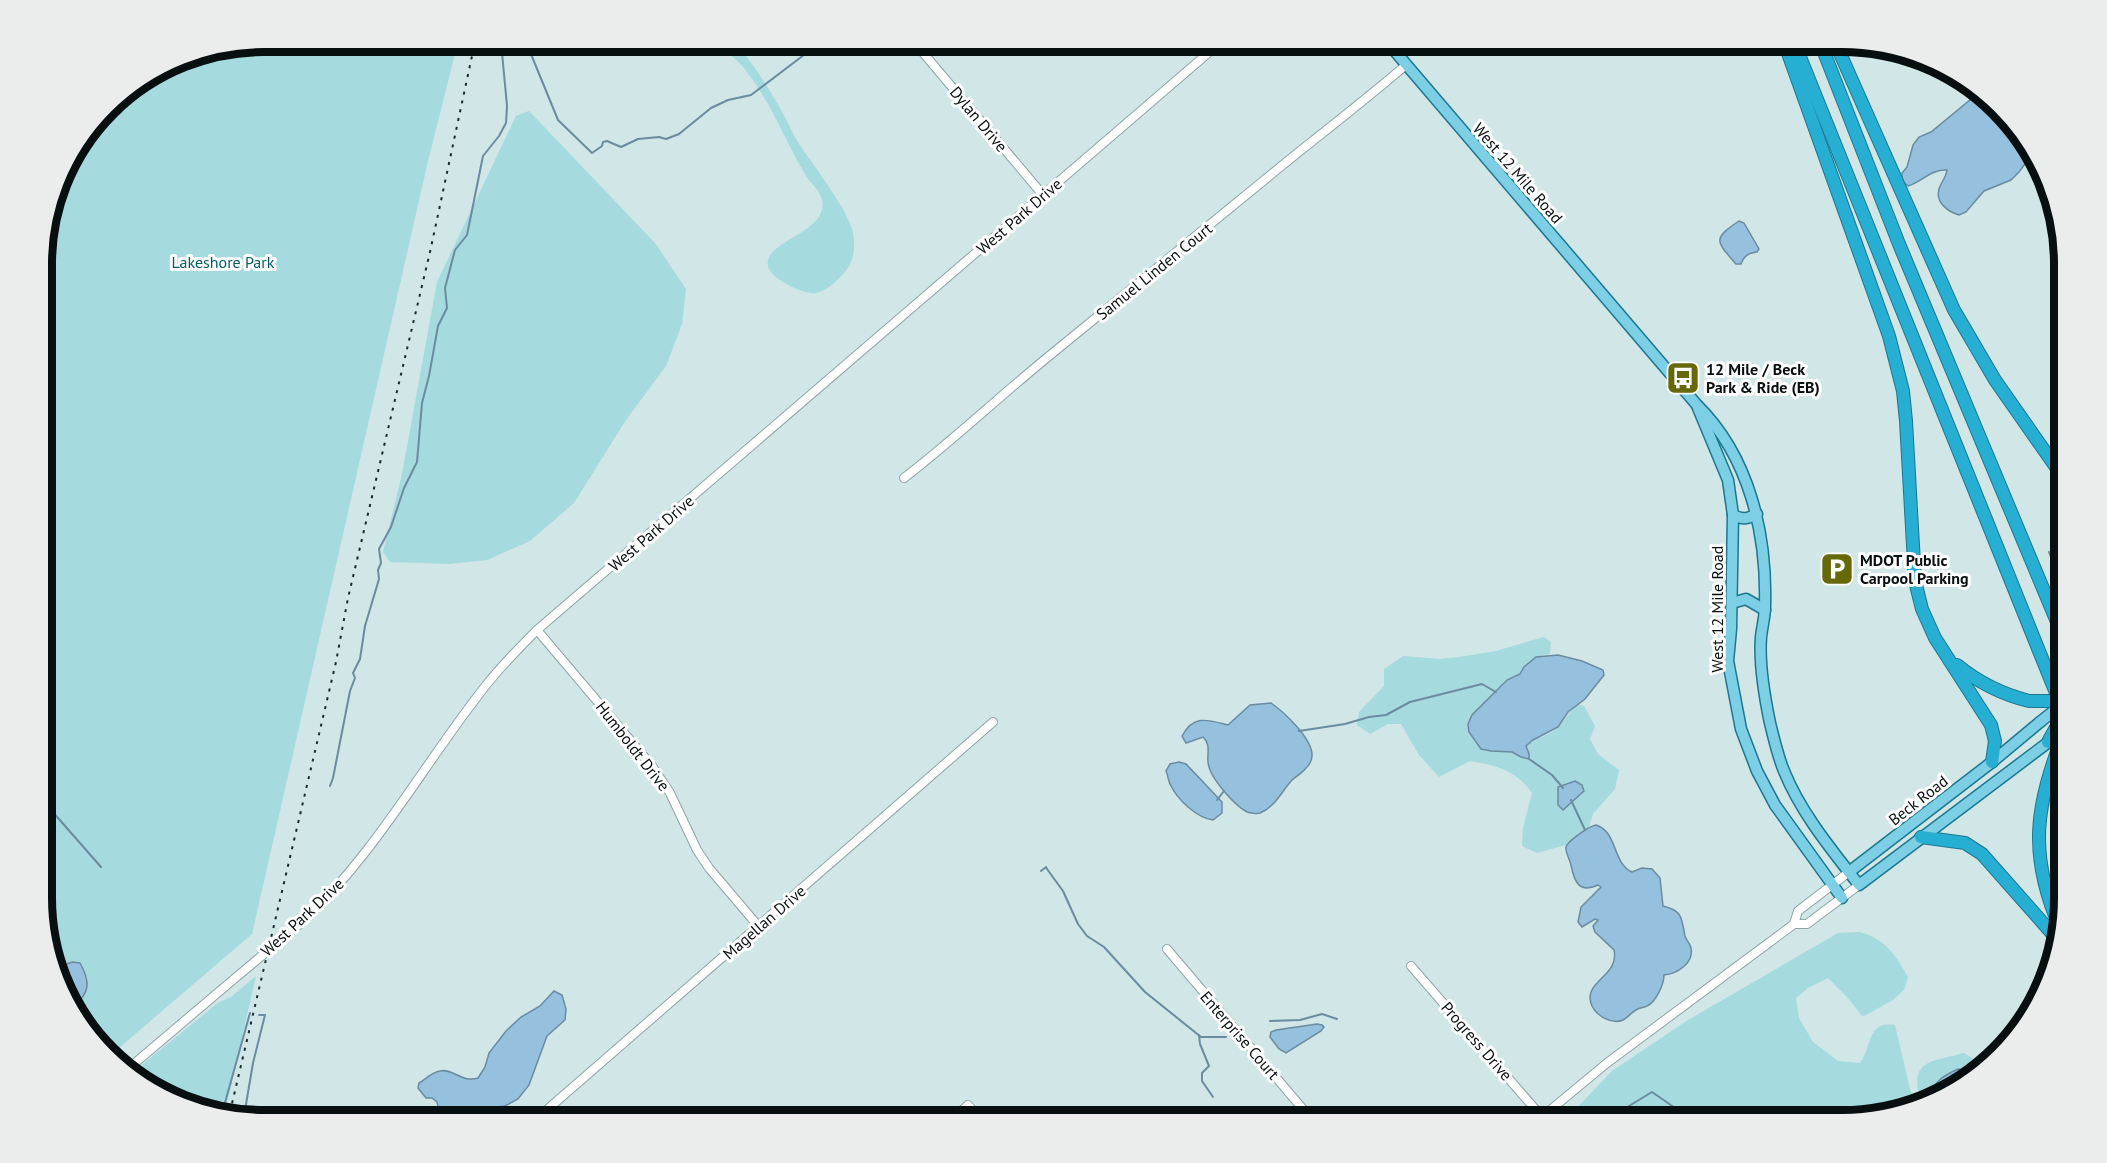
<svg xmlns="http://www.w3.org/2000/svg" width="2107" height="1163" font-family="'PT Sans',sans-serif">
<rect width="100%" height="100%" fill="#d0e6e7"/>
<g fill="#a5dade" fill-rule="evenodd">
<path d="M264,42H458L428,161L252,934L113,1053L79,1022L44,928V235L65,166L117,97L179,59Z"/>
<path d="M723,42H733C752,60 767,86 780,108C787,120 792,133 799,144C814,166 845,206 852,229C856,244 855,260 845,272C838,280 827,291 816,293C804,295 774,280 769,269C757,241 829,235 822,200C821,191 809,182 805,174C789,148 778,119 762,94C757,85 750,76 744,68C737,59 728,54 722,45Z"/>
<path d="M529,111L655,243L686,289L682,324L666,366L626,420L574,503L530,541L487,560L449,564L390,562L383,552L402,474L437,282L516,116Z"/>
<path d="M1544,637L1551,642L1550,654L1539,656L1524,667L1520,674L1507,680L1472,715L1469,732C1479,751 1485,751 1505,752C1508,752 1513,752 1515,753C1521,755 1522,758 1529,759V754L1526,747C1534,738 1546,737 1555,730C1563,724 1569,711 1578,704L1584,706L1595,726L1590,739L1598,754L1619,770L1615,789L1593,814L1589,827L1569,844L1537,853L1522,846L1523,828L1532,793C1517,771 1496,765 1470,761L1439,777L1419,755L1401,724H1388L1370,734L1357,725L1359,712L1384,686V669L1403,656L1440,659L1459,657L1496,651ZM1570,783L1584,791L1563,810L1557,794L1558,787Z"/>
<path d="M1860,932C1885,939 1895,954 1908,977L1904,990L1893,1000L1864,1016H1862L1847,997L1828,978L1808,988L1796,998L1799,1018L1813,1042L1838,1061L1860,1063C1872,1047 1867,1020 1895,1025L1910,1089L1916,1103L1857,1121H1569L1571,1114L1612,1071L1688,1020L1838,933Z"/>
<path d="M256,976L225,1111L153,1091L133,1072L219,1002L231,997Z"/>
<path d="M1964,1053L1975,1060L1983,1069L1972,1077L1968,1073L1932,1092V1098L1921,1101C1908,1059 1932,1062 1964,1053Z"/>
</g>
<g fill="#95c0de" stroke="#6b8ba0" stroke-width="1.5">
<path d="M1981,97L2028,141L2035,161L2025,164L2019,172L2011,180L1984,191L1966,212L1959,215C1949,212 1935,203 1939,189C1941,182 1946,178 1947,170C1931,169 1922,182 1908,186L1902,181V173L1907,167L1913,145L1919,137L1931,132L1970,100Z"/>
<path d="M1739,221L1744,223L1759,249L1757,252C1748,253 1744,256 1741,264H1736C1716,241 1712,239 1739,221Z"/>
<path d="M1558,655L1582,661L1603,670L1604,675L1585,699L1568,712L1558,727L1533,740L1526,746L1529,754V759L1521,757L1512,752L1491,751L1481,749L1469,732L1468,724L1472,715L1507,680L1520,674L1524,667L1536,657Z"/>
<path d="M1271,703C1284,712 1313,739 1312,756C1312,760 1309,766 1306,768C1302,773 1297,776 1292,780C1282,791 1275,807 1260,813C1257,814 1250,813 1247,812C1234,805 1209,777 1208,762C1207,752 1211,745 1203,737L1186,743L1182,736C1194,714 1208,720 1228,725L1250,705Z"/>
<path d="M1179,762L1186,764L1222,802V813L1213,820C1197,818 1178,800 1171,786C1168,781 1168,775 1166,771L1170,764Z"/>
<path d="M1575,781L1582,785L1584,791L1563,810L1558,805V787Z"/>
<path d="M1596,825C1618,832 1612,863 1632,872L1642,868L1652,869L1660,878L1663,906C1683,911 1681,917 1685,936C1686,940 1690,943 1691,948C1694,963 1677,974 1664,975C1664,984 1656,1002 1647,1006C1646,1007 1639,1008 1638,1009C1632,1011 1629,1017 1623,1020C1612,1025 1597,1016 1592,1006C1581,981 1620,977 1614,950L1595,932L1593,926L1598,920L1595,919L1582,927L1578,922L1581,907L1601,887L1598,885C1579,894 1574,881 1571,865C1570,860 1565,852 1566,847C1568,841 1589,826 1596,825Z"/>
<path d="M72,962L80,963C90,981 91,993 73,1006L59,967Z"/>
<path d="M554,991L562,995L566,1009L565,1020L547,1036L529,1085L518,1099L505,1106L488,1108L458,1117H448L439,1111L437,1102L432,1098H426L418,1088L419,1083C426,1079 432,1072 440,1071C453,1068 461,1083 478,1078L485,1067L489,1053L506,1031L521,1017L540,1006Z"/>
<path d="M1317,1024L1322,1025L1324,1027L1321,1031L1286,1053L1279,1049L1270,1037L1271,1032L1276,1030Z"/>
<path d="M1958,1069L1967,1071L1972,1077L1954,1091L1932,1098C1931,1082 1945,1075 1958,1069Z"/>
</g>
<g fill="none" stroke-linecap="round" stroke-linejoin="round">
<g stroke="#6b8ba0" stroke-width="2">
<path d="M526,42L558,120L592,153L602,146L603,142L607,141L621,147L638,139L659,137L666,139L679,134L711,108L728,100L751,95L821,42"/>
<path d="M2049,552L2065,591"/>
<path d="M1299,731L1345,724L1369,717L1386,715L1410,702L1482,684L1496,692"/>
<path d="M1529,759L1552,775L1563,788"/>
<path d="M330,786L333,778L350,691L355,678L353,673L360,659L365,626L379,579L378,570L381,563L379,549L391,527L404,488L417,462L422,403L429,376L438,326L447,308L445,288L455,250L467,235L483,156L499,136L506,123L507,106L501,42"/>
<path d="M1217,800L1224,791"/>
<path d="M1571,800L1585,830"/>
<path d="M44,802L101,867"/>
<path d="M1041,871L1046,867L1047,869L1063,891L1078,924L1087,936L1104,947L1145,992L1201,1037H1226"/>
<path d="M1270,1021L1300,1020L1322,1014L1337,1019"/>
<path d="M1199,1035L1200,1044L1209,1066L1202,1073V1081L1213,1097"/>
<path d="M223,1110L250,1013"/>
<path d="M244,1116L253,1063L265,1015H259"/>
<path d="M1580,1121L1584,1118L1587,1121"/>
<path d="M1595,1121L1600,1118L1607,1121"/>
<path d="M1612,1121L1629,1106L1652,1092L1694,1121"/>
</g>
<defs>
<g id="minor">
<path d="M914,42L1043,195"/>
<path d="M904,478C956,438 1003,393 1054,352C1129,291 1204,229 1279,168C1321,134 1364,101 1406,65"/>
<path d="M537,630L652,766L670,793L697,850L709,868L759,927"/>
<path d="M301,923C376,854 424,763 487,684C502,665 520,647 537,630L1221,42"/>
<path d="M1794,924L1798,911L1849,872"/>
<path d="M1167,949L1313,1121"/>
<path d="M1411,966L1542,1117"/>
<path d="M129,1068L234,979"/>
<path d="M534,1121L993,722"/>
<path d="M950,1121L968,1105L982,1121"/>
<path d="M1537,1121L1607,1063L1794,924H1807L1859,885"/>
</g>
<g id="major">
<path d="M1387,42L1697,405C1750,457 1767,535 1765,606C1765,617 1762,627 1761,637C1759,662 1765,699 1770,723C1774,739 1778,757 1784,771C1801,813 1831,849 1859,885L2054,738"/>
<path d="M1698,408L1728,480L1733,515L1731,629L1728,661L1741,729L1757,771L1775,805L1842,898"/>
<path d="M1733,515C1743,520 1747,519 1757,514"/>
<path d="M1732,603L1746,599L1765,610"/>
<path d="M1849,872L1992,762L2040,722"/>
</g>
<g id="highway">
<path d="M1784,42L1889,336L1903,391L1906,421L1915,581L1922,609L1935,638L1991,725L1995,741L1992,762"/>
<path d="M1794,42L2062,708"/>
<path d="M1820,42L1899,244L2065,641"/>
<path d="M1835,42L1954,310L1995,380L2065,480"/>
<path d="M1957,665C1979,683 2001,694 2029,701"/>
<path d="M2048,742L2063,715"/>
<path d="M1921,837L1965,843L1982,854L2057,939"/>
<path d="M2060,928C2027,852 2036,805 2065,730"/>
</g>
</defs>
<use href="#minor" stroke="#8fa4a6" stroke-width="10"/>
<use href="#major" stroke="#1c778f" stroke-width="13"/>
<use href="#highway" stroke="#1c778f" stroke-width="14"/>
<use href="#minor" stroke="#fff" stroke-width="8"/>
<use href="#major" stroke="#7dcfe5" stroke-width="10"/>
<use href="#highway" stroke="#26afd3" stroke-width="12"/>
<path stroke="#1f2829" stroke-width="2" stroke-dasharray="3 6" stroke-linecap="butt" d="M230,1112L336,662L348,598L430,252L475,42"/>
<defs>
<path id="minor-bridge" d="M234,979L301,923"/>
<path id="major-bridge" d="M2040,722L2065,702"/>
<g id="highway-bridge">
<path d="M2029,701H2065"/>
<path d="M2063,715L2065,713"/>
</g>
</defs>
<use href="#minor-bridge" stroke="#8fa4a6" stroke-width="10" stroke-linecap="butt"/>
<use href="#major-bridge" stroke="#1c778f" stroke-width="13" stroke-linecap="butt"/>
<use href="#highway-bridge" stroke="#1c778f" stroke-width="14" stroke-linecap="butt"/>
<use href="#minor-bridge" stroke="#fff" stroke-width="8"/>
<use href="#major-bridge" stroke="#7dcfe5" stroke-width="10"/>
<use href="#highway-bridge" stroke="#26afd3" stroke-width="12"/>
</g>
<defs>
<symbol id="bus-square" viewBox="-11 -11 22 22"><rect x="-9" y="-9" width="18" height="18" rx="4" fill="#656908" stroke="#fff"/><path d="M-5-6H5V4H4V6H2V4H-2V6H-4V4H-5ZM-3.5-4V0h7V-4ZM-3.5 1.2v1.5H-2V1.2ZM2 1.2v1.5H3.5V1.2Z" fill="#fff"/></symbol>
<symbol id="parking-square" viewBox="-11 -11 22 22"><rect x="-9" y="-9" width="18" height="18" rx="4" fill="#656908" stroke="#fff"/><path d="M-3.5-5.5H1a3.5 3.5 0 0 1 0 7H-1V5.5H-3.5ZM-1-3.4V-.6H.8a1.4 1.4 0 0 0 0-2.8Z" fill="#fff"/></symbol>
</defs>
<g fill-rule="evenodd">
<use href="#bus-square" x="1664" y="359" width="38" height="38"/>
<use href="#parking-square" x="1818" y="550" width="38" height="38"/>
</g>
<g text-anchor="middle" stroke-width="6" stroke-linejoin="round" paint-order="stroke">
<g font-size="16" fill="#080f10" stroke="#fff">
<text transform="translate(979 119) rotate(50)" y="6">Dylan Drive</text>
<text transform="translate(1518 173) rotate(49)" y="6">West 12 Mile Road</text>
<text transform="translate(1019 216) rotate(-41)" y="6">West Park Drive</text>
<text transform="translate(1154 271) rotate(-39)" y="6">Samuel Linden Court</text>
<text transform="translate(651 533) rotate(-41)" y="6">West Park Drive</text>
<text transform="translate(1717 609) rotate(-90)" y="6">West 12 Mile Road</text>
<text transform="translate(633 746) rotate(52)" y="6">Humboldt Drive</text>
<text transform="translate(1918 800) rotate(-38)" y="6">Beck Road</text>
<text transform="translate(302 917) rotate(-43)" y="6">West Park Drive</text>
<text transform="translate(764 922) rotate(-41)" y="6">Magellan Drive</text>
<text transform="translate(1240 1035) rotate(49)" y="6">Enterprise Court</text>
<text transform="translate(1477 1041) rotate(49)" y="6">Progress Drive</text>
</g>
<g font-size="16" fill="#015e65" stroke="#fff">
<text x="223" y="268">Lakeshore Park</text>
</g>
<g font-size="16" font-weight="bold" fill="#080f10" stroke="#fff" text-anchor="start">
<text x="1706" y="375">12 Mile / Beck<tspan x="1706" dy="18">Park &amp; Ride (EB)</tspan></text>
<text x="1860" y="566">MDOT Public<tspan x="1860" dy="18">Carpool Parking</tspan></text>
</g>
</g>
<path d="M0 0H2107V1163H0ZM264 52H1842A212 212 0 0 1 2054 264V898A212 212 0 0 1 1842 1110H264A212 212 0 0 1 52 898V264A212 212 0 0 1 264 52Z" fill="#ebecec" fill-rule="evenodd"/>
<path fill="none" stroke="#080f10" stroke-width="8" d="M264 52H1842A212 212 0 0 1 2054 264V898A212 212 0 0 1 1842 1110H264A212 212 0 0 1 52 898V264A212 212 0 0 1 264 52Z"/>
</svg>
